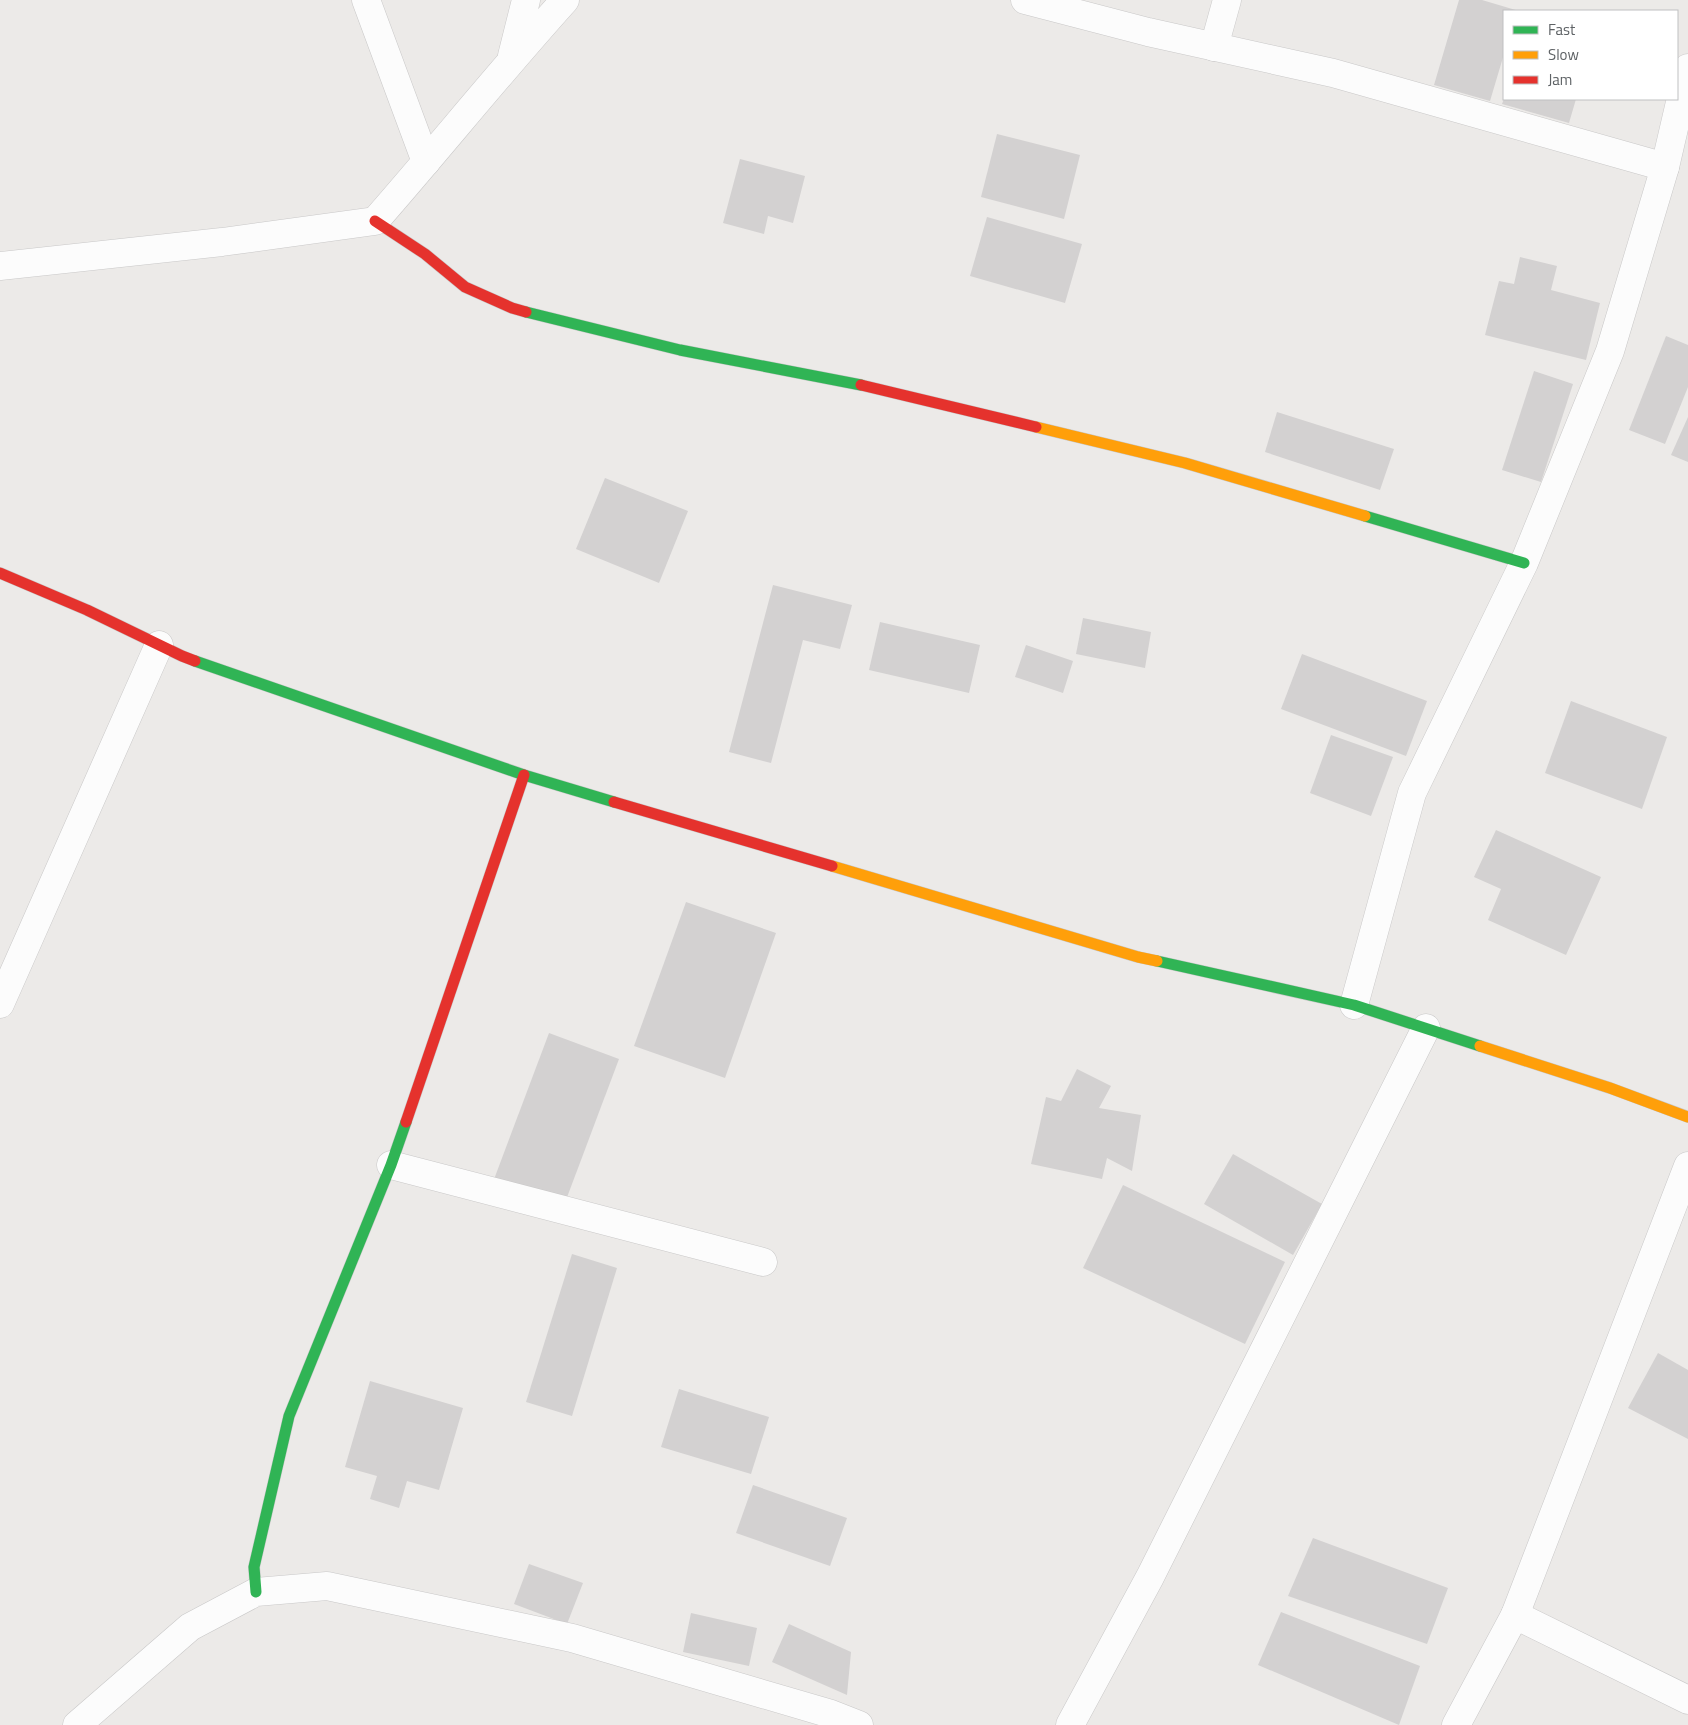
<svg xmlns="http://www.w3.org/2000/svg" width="1688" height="1725" font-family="'Titillium Web',sans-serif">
<rect width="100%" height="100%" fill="#eceae8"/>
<g fill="#d3d1d1">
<path d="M1459,0H1482L1519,11H1504V54L1490,101L1434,85Z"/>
<path d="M1504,99H1576L1569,123L1502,104Z"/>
<path d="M997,134L1080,155L1064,219L981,197Z"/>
<path d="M740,159L805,176L793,223L768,216L764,234L723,223Z"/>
<path d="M987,217L1082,244L1065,303L970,276Z"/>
<path d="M1520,257L1557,266L1551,290L1600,303L1586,360L1485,335L1499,281L1514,284Z"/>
<path d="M1666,336L1688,345V387L1665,444L1629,430Z"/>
<path d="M1534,371L1573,384L1541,482L1502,470Z"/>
<path d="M1277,412L1394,449L1380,490L1265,452Z"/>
<path d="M1688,417V462L1671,455Z"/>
<path d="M605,478L688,511L659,583L576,549Z"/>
<path d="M773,585L852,605L840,649L803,640L771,763L729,752Z"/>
<path d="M1083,618L1151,632L1145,668L1076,654Z"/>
<path d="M880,622L980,645L969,693L869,670Z"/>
<path d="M1026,645L1073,661L1063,693L1015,677Z"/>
<path d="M1302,654L1427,701L1406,756L1281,709Z"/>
<path d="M1571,701L1667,737L1642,809L1545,773Z"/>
<path d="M1331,735L1393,757L1371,816L1310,793Z"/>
<path d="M1496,830L1601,877L1566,955L1488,920L1501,889L1474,877Z"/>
<path d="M686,902L776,933L725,1078L634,1046Z"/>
<path d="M549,1033L619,1059L563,1208L493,1182Z"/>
<path d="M1077,1069L1111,1086L1099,1108L1141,1115L1132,1171L1107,1158L1102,1179L1031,1164L1046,1097L1061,1101Z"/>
<path d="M1233,1154L1322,1204L1293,1255L1204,1204Z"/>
<path d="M1123,1185L1285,1262L1245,1344L1083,1268Z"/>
<path d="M572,1254L617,1268L572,1416L526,1402Z"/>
<path d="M1658,1353L1688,1370V1439L1628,1408Z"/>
<path d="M370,1381L463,1408L439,1490L407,1481L399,1508L370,1499L377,1476L345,1467Z"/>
<path d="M679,1389L769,1417L751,1474L661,1447Z"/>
<path d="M753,1485L847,1518L830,1566L736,1533Z"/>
<path d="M1313,1538L1448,1588L1427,1644L1288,1596Z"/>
<path d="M529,1564L583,1583L567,1624L514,1604Z"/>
<path d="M1281,1612L1420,1666L1399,1725L1258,1665Z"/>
<path d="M691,1613L757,1628L749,1666L683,1652Z"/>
<path d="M789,1624L851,1652L847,1695L772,1662Z"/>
</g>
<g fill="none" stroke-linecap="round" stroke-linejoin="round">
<defs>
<g id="street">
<path d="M366,0L426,162"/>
<path d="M1025,0L1148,32L1333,73L1665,167"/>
<path d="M1214,47L1227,0"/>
<path d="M512,56L526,0"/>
<path d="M0,266L222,242L375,221C439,148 500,72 565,0"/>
<path d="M0,1004L159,645"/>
<path d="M1354,1005L1412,793L1524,563L1610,351L1665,167L1688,68"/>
<path d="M391,1165L763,1262"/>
<path d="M1515,1615L1688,1700"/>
<path d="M77,1725L190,1627L256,1592L327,1586L572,1638L831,1714L859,1725"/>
<path d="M1070,1725L1150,1577L1426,1028"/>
<path d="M1456,1725L1515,1615L1688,1166"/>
</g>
<g id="fast">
<path d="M526,312L680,350L861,385"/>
<path d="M1365,516L1524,563"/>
<path d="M195,661L524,775L614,802"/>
<path d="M1157,961L1354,1005L1480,1046"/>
<path d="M256,1592L254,1567L289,1416L391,1165L406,1122"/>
</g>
<g id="slow">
<path d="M1036,427L1185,463L1365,516"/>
<path d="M832,866L1138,957L1157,961"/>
<path d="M1480,1046L1610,1088L1688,1117"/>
</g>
<g id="jam">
<path d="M375,221L425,254L465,287L512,308L526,312"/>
<path d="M861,385L1036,427"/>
<path d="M0,573L87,610L182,656L195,661"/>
<path d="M614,802L832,866"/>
<path d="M406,1122L524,775"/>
</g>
</defs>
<use href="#street" stroke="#c9c8c8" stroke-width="29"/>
<use href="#fast" stroke="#c8c8c8" stroke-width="12"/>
<use href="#slow" stroke="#c8c8c8" stroke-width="12"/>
<use href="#jam" stroke="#c8c8c8" stroke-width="12"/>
<use href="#street" stroke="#fcfcfc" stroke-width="28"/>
<use href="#fast" stroke="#30b455" stroke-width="11"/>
<use href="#slow" stroke="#ff9f0a" stroke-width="11"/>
<use href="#jam" stroke="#e5322d" stroke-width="11"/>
</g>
<rect x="1503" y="10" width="175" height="90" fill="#ffffff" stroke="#bfc0c1"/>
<rect x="1513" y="26" width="25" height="8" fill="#30b455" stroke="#bfc0c1"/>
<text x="1548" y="35" font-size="15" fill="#5e6265">Fast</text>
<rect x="1513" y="51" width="25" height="8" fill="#ff9f0a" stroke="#bfc0c1"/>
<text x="1548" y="60" font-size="15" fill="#5e6265">Slow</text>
<rect x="1513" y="76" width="25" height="8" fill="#e5322d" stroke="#bfc0c1"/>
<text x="1548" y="85" font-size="15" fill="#5e6265">Jam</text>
</svg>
